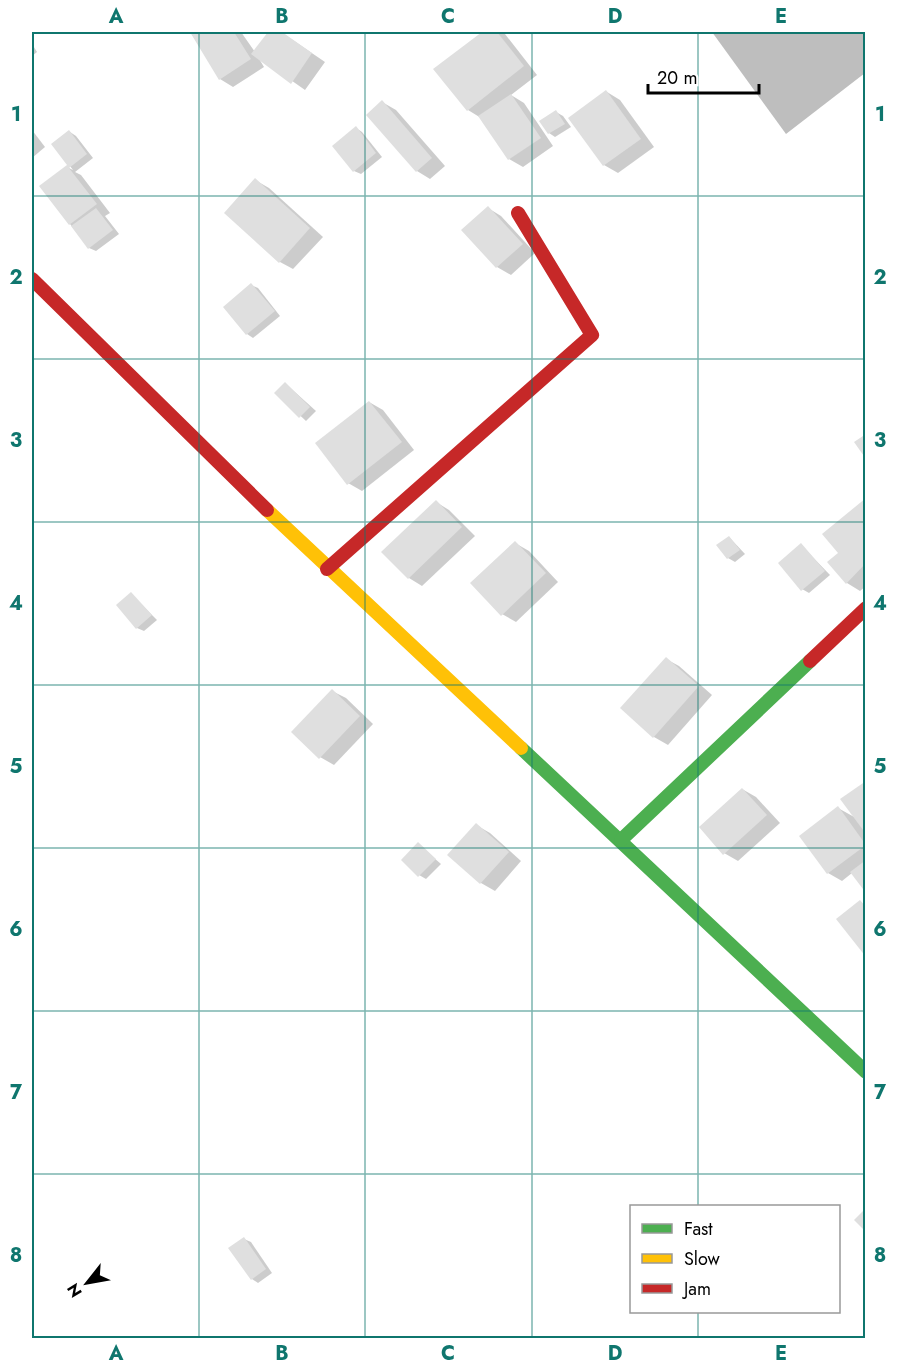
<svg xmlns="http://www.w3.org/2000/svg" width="897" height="1370" font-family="Jost,sans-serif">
<rect width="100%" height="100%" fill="#fff"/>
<path fill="#bebebe" d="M712,32H865V73L786,134Z"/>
<g fill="#0003">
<path d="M193,32H241L255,52L269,32H281L325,62L305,90L258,57L264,67L233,87L220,79L191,33Z"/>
<path d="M484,32L505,34L537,75L511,95L524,103L553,146L523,167L509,159L481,118L468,110L435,69Z"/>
<path d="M32,44L37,52L32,56Z"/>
<path d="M607,92L620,100L654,147L618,173L604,165L571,118Z"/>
<path d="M382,102L396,110L445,166L430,179L417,171Z"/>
<path d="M556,112L563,116L571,127L555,137L549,133Z"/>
<path d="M356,128L362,132L382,157L361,174L354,171Z"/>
<path d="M32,130L45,147L32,158Z"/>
<path d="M70,132L76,136L93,158L75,172L81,175L110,213L105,216L119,234L96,251L89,248L70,224L67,167L73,170L53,144Z"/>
<path d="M255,180L269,188L323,237L293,269L280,262Z"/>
<path d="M488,208L501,216L535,253L511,275L497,267L463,230Z"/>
<path d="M251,285L258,288L280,316L253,338L247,334Z"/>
<path d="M286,384L316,411L306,421L276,393Z"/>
<path d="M369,402L383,410L414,450L362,491L348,483Z"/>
<path d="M866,500V586L860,591L847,583L840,553Z"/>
<path d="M436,502L449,510L475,536L422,586L409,578L383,552Z"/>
<path d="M729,537L745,554L735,562L728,558Z"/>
<path d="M515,543L529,551L558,582L516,622L502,614Z"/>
<path d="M801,545L830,575L809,593L802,589Z"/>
<path d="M131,594L157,620L144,631L137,628Z"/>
<path d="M666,659L679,666L712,695L668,745L654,737L622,708Z"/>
<path d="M332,691L346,698L373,724L334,765L320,757Z"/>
<path d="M866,783V890L852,873L842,881L828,873L838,808L856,818Z"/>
<path d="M742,789L756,797L780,823L738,861L724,853Z"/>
<path d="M476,825L490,833L521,861L495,891L481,883L450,855Z"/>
<path d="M418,844L441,864L426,879L419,875Z"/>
<path d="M244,1239L251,1242L272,1273L258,1283L252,1279Z"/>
</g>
<g fill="#dfdfdf">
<path d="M190,32H234L251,59L219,80Z"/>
<path d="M268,32H282L312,53L291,84L251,54Z"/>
<path d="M482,32H497L524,66L467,111L433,69Z"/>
<path d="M606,90L641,139L603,166L568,118Z"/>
<path d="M511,94L541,138L508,160L478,116Z"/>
<path d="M382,100L432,158L416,172L366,115Z"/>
<path d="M556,110L565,124L548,134L539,121Z"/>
<path d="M356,126L376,153L353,172L332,146Z"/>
<path d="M69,130L87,154L69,168L97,204L69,225L39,186L67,165L51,144Z"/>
<path d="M255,178L310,228L279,263L224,213Z"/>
<path d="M488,206L523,244L496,268L461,230Z"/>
<path d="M96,208L113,230L88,249L71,226Z"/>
<path d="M251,283L275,311L246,335L223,307Z"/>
<path d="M285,382L310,407L299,418L274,393Z"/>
<path d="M369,401L402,442L347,485L315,443Z"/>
<path d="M866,434V459L854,442Z"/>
<path d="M866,498V563L846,584L827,562L838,553L822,534Z"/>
<path d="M436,500L462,527L408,579L381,552Z"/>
<path d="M729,536L740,550L727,559L716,545Z"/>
<path d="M515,541L546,573L501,616L470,583Z"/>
<path d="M801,543L825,571L801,591L778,563Z"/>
<path d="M131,592L152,615L136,629L116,605Z"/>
<path d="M666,657L699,686L653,738L620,708Z"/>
<path d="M332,689L360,716L319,759L291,732Z"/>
<path d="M866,781V834L840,799Z"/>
<path d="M742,788L767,815L723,855L699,827Z"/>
<path d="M838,806L866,845L827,874L799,836Z"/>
<path d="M476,823L509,852L480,884L447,855Z"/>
<path d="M418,842L436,859L418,877L401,860Z"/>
<path d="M866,860V893L850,872Z"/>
<path d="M860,900L866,907V957L836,919Z"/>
<path d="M864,1210L866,1212V1232L854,1220Z"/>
<path d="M244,1237L266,1269L251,1280L228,1248Z"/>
</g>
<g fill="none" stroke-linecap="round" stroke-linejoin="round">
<g stroke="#4caf50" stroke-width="14">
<path d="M521,748L866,1072"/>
<path d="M621,840L810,661"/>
</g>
<path stroke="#ffc107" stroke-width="14" d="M267,510L521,748"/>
<g stroke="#c62828" stroke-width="14">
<path d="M32,279L267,510"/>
<path d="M327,569L592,335L518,213"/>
<path d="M810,661L866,608"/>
</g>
</g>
<path fill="none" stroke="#0f766e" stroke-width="1.5" stroke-opacity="0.55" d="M199,32V1338M365,32V1338M532,32V1338M698,32V1206M32,196H866M32,359H866M32,522H866M32,685H866M32,848H866M32,1011H866M32,1174H866M698,1312V1338"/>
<rect width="897" height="1370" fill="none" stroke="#ffffff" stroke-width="66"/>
<rect x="630" y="1205" width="210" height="108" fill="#ffffff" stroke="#999999" stroke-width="1.5"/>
<rect x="642" y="1224" width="30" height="9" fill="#4caf50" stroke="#999999" stroke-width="1.5"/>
<text x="684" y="1235" font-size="18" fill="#000000">Fast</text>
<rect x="642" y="1254" width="30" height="9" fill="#ffc107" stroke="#999999" stroke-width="1.5"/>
<text x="684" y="1265" font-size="18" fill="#000000">Slow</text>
<rect x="642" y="1284" width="30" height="9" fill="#c62828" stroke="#999999" stroke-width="1.5"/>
<text x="684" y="1295" font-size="18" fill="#000000">Jam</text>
<g transform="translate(87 1283) rotate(239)" stroke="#ffffff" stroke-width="4.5" paint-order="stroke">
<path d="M0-4.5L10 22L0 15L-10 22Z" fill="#000000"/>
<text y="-9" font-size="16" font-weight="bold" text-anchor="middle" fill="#000000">N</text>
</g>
<path d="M648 84v9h111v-9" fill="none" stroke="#000000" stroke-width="3"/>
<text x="657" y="84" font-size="18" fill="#000000" stroke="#ffffff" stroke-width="4.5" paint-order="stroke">20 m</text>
<rect x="33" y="33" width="831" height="1304" fill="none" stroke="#0f766e" stroke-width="2"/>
<g font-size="20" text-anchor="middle" font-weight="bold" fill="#0f766e">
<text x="116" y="23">A</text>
<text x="282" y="23">B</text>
<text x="448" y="23">C</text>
<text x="615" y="23">D</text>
<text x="781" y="23">E</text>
<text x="16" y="121">1</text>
<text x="880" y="121">1</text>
<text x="16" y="284">2</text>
<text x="880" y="284">2</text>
<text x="16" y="447">3</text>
<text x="880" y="447">3</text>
<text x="16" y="610">4</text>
<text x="880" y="610">4</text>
<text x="16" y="773">5</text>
<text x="880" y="773">5</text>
<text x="16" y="936">6</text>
<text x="880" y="936">6</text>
<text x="16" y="1099">7</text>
<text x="880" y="1099">7</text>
<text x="16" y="1262">8</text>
<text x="880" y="1262">8</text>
<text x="116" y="1360">A</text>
<text x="282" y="1360">B</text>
<text x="448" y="1360">C</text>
<text x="615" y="1360">D</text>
<text x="781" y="1360">E</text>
</g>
</svg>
